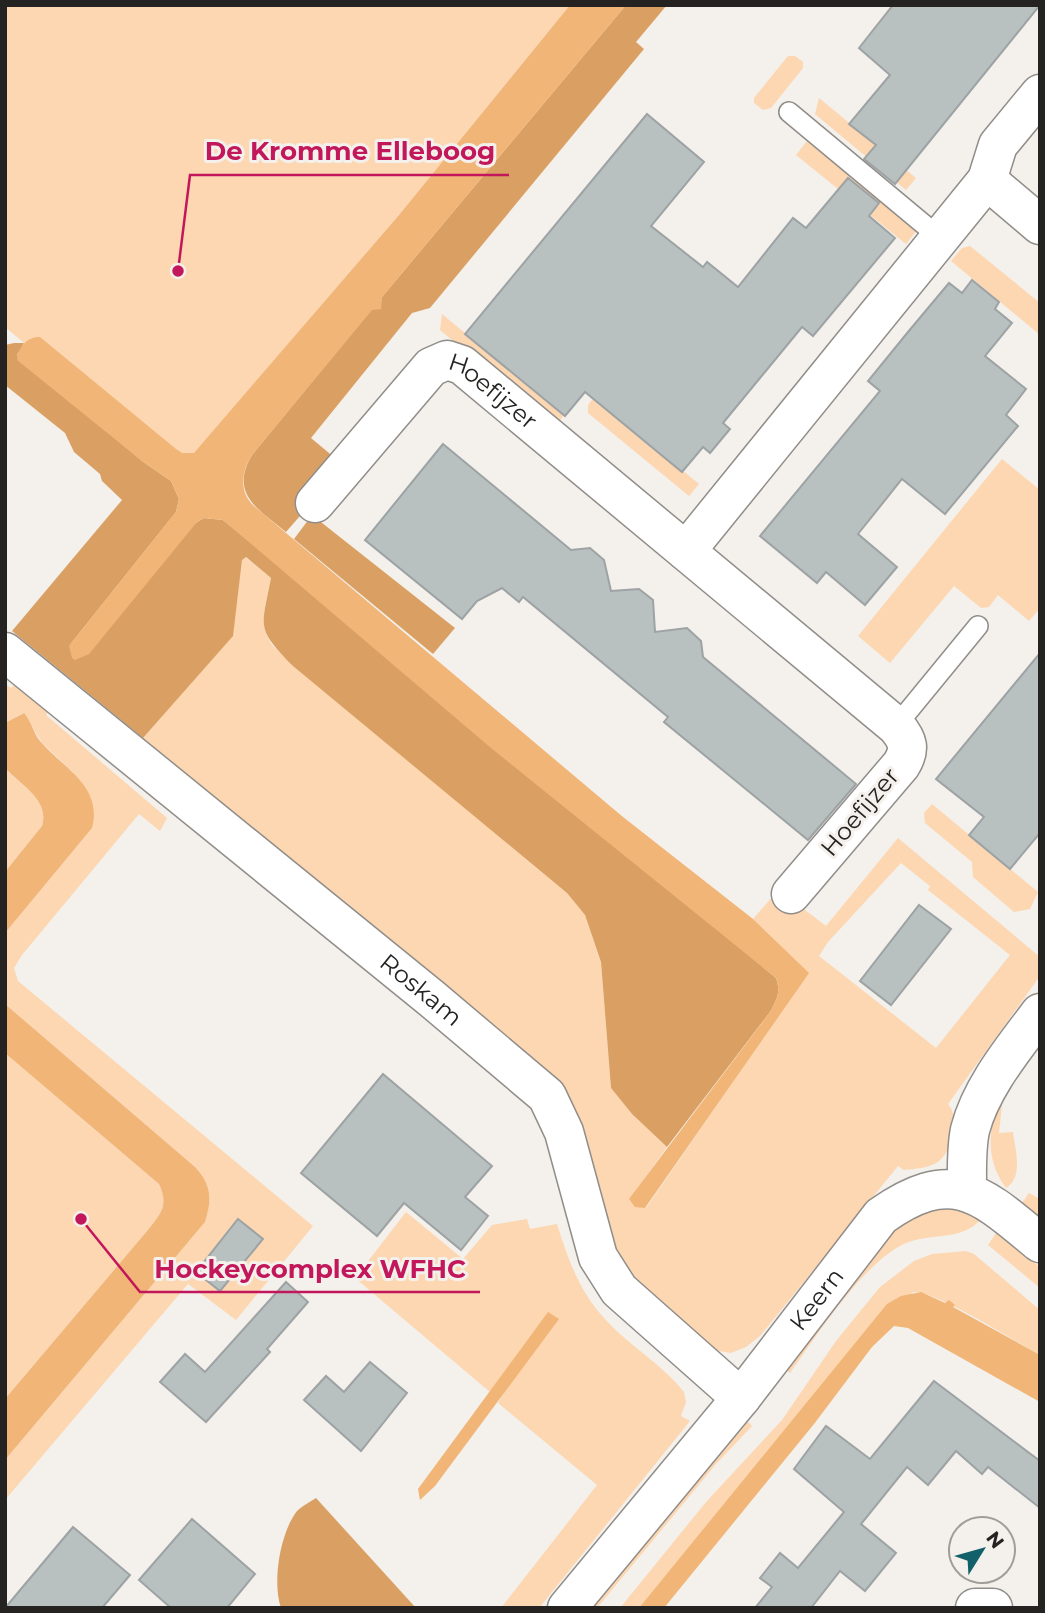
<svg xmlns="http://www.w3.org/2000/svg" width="1045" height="1613" font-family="Montserrat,sans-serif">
<rect width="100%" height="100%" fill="#f4f0eb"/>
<g fill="#fcd7b2" fill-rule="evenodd">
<path d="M5,5H570L399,215L171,481L17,355L24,343L5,327Z"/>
<path d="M788,56H795L803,62V68L771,108L763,110L754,103V98Z"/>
<path d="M819,98L916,178L906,190L815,114Z"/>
<path d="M807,141L917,230L906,244L796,155Z"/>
<path d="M970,246L1040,303V335L951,261L962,248Z"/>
<path d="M442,314L564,415L556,426L440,330Z"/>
<path d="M594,397L699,484L689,496L588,413V405Z"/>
<path d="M1002,459L1040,490V608L1029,621L998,595L989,607L981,608L954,586L890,663L858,636Z"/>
<path d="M245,557L271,578C266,604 257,626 274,647L567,893L585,915L601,962L611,1088L632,1114L667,1147L630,1199L646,1208L808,973L753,919L773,896L795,914L801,907L826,926L898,838L1040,957V976L948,1104C960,1117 953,1151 938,1162C928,1168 915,1169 904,1170L898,1166L760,1336L746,1347L731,1353L713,1350L642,1289L611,1247L561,1086L543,1067L143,738L232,636L242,560ZM901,863L930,886L928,890L1010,955L936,1048L819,956L828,942Z"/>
<path d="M19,680L51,708L46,715L167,818L160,831L139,814L22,955L14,968L18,981L313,1226L236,1320L188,1284L5,1500V1460L205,1222C212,1200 212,1185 195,1167L5,1004V933L92,828L73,772L43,744L23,713L5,723V684L11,688Z"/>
<path d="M5,768C21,785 50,800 42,826L5,872Z"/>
<path d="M932,804L1038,892L1030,909L1014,912L973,877L972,862L925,823L924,813Z"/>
<path d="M5,1053L159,1184C169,1206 161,1213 147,1231L5,1399Z"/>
<path d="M1003,1095L999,1133L1013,1132C1015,1149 1024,1177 1006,1188C984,1158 988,1126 1003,1095Z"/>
<path d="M1029,1193L1040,1199V1219L1022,1203Z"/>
<path d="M960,1206L981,1219C961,1243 926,1231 900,1246C860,1268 817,1335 790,1373L783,1367L898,1223L914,1212Z"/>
<path d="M406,1212L463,1259L492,1225L527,1219L530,1229L557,1224C568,1259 579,1291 605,1319C629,1346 661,1363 684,1392L686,1402L681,1416L690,1421L539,1608H501L597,1485L498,1403L548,1313L490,1392L355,1278Z"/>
<path d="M996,1233L1040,1267V1288L988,1245Z"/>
<path d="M966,1251L974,1254L1040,1310V1355C1016,1342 935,1290 913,1292L639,1608H620L706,1502L782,1420L836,1341L880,1287L914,1261L932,1254Z"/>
<path d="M742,1415L752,1426L716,1464L597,1608H588Z"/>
</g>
<g fill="#daa063">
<path d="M626,5H667L636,42L644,49L430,308L412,313L311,438L335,458L306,509L286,532C258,509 229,494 252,455L372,309L380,308L382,297Z"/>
<path d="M14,343H24L17,355L142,461L171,481L179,499L176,512L69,646L197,522L204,518L223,520L776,978C781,992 777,999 770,1012L667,1147L632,1114L611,1088L601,962L585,915L567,893L293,666C256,628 261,629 271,578L246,557L242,560L233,636L143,738L12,631L122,500L102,481L100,474L74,452L65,433L5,385V345Z"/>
<path d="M312,515L455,628L433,654L294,539Z"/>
<path d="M316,1498L416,1608H281C272,1582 280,1533 297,1511C302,1506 310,1502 316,1498Z"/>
</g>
<g fill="#f0b577">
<path d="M570,5H626L382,297L381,309L372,310L252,455C242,471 238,491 254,506L623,817L753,919L809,973L645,1208L635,1207L629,1199L770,1012C777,999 781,992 776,978L491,748L223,520L204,518L197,522L89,654L75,660L72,658L69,646L176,512L179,499L171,481L142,461L17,360C18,348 27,336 40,337L176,449L182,453H194L399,215Z"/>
<path d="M24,713C31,721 33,732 40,741C63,768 103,786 92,828L5,933V872L42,826C50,800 21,785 5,768V723Z"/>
<path d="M5,1004L195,1167C212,1185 212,1200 205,1222L5,1460V1399L147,1231C161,1213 169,1206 159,1184L5,1053Z"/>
<path d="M921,1292L945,1303L949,1300L955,1305L953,1307L1040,1355V1402L908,1328L894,1326L872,1347L814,1424L664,1608H639L887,1304L901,1296Z"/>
<path d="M548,1312L559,1319L435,1486L420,1500L418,1489Z"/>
</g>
<g fill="#b9c0c0" stroke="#9da3a4" stroke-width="2">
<path d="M893,5H1040L895,184L864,159L876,145L849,124L890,75L859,48Z"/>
<path d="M647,114L704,162L651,226L703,267L707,262L738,287L793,218L806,228L848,178L879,203L869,216L895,238L813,336L802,327L723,423L730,429L710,453L703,447L682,472L585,392L565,416L465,334Z"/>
<path d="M972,280L999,302L995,309L1012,323L985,356L1026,389L1006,415L1018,426L945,514L902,479L858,534L897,567L865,605L826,572L817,583L760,536L880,391L868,381L908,332L949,283L962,293Z"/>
<path d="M443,444L571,550L590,548L604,560L611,591L639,589L653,600L655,632L687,628L701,641L703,657L856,784L808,840L664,722L668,717L523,597L519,602L502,588L477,601L462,619L365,540Z"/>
<path d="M1040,653V833L1010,869L969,835L984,817L936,779Z"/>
<path d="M919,905L951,929L891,1005L860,981Z"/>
<path d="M383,1074L492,1166L465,1197L488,1216L461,1250L404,1203L377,1236L301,1173Z"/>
<path d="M238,1219L263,1239L220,1291L196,1272Z"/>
<path d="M286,1282L308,1302L267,1349L270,1352L206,1422L160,1382L185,1354L205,1372Z"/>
<path d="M370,1362L407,1393L361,1451L304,1400L326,1376L344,1392Z"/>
<path d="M934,1381L1040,1461V1508L988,1467L982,1474L956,1451L928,1485L907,1467L861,1524L896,1553L865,1591L840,1571L811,1608H755L772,1587L760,1578L780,1553L798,1568L844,1512L794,1469L826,1426L870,1459Z"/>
<path d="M192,1519L255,1574L227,1608H171L139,1580Z"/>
<path d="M73,1527L130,1575L102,1608H5Z"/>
</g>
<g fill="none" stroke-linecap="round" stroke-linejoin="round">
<defs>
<g id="lane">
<path d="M789,112L939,237"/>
<path d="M896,726L978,626"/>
</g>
<g id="street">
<path d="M987,180L1040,225"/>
<path id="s1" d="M315,503L431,367L447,360L462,365L896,726C908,740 911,749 901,765L791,894"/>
<path d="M686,551L987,180L998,145L1040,94"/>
<path id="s2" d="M5,652L431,998L547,1096L564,1132L598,1257L619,1290L741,1398"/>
<path d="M967,1190C967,1171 966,1149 970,1130C981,1087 1014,1048 1040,1013"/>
<path d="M975,1608H993"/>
</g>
<g id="secondary">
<path id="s3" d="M567,1608L741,1398L881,1216C953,1165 981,1194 1040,1243"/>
</g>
</defs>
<use href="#lane" stroke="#918d89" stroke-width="22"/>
<use href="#street" stroke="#918d89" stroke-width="41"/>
<use href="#secondary" stroke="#918d89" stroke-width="41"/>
<use href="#lane" stroke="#fff" stroke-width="19"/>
<use href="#street" stroke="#fff" stroke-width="38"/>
<use href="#secondary" stroke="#fff" stroke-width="38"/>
</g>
<g text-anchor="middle" stroke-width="6" stroke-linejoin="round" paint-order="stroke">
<g font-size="24" fill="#242321" stroke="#f4f0eb">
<text dy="8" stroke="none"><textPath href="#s1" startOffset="252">Hoefijzer</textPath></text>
<text transform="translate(860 812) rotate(-50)" y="8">Hoefijzer</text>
<text dy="8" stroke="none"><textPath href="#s2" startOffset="536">Roskam</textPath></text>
<text dy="8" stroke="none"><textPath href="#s3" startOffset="397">Keern</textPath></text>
</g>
</g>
<path fill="none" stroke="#c2185b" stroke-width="2.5" d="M178 271L190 175H509M81 1219L140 1292H480"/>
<g fill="#c2185b" stroke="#f4f0eb" stroke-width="2.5">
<circle cx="178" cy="271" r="7"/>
<circle cx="81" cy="1219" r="7"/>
</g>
<g font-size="26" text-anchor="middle" font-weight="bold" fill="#c2185b" stroke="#f4f0eb" stroke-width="6" stroke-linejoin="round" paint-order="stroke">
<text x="350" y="160">De Kromme Elleboog</text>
<text x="310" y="1278">Hockeycomplex WFHC</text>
</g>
<rect width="1045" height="1613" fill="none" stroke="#242321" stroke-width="14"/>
<g transform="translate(982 1550) rotate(53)"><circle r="33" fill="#f4f0eb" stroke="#a19e9a" stroke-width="2"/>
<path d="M0-5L12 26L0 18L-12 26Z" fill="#12616a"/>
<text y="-10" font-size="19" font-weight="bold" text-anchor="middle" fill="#242321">N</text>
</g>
</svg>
